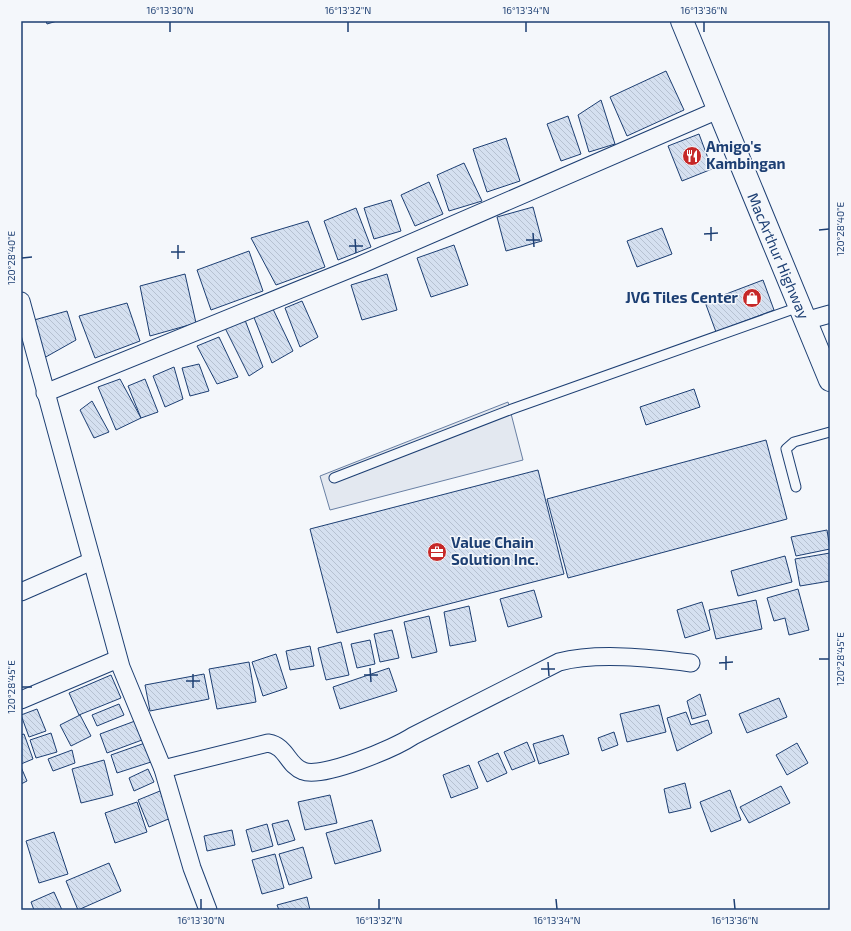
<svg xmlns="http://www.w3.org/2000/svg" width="851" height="931" font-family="'Exo 2',sans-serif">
<defs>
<pattern id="building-back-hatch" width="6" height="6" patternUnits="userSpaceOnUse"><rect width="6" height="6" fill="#d5e0f0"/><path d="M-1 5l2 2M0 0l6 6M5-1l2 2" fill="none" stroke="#b6c1d1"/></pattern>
</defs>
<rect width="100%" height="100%" fill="#f4f7fb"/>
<path fill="#e3e8f0" stroke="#687fa3" d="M508,402L523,460L330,510L320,476Z"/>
<g fill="url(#building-back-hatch)" stroke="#1d3f73">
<path d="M46,21H57L47,24Z"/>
<path d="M666,71L684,110L627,136L610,97Z"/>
<path d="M601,100L615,144L589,152L578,115Z"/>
<path d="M568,116L581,154L561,161L547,124Z"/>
<path d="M699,134L712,169L682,181L668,146Z"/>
<path d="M506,138L520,181L487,192L473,149Z"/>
<path d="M464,163L482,201L449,211L437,175Z"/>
<path d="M429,182L443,214L415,226L401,195Z"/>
<path d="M391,200L401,231L374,239L364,208Z"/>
<path d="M533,207L542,241L506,251L497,217Z"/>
<path d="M356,208L371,247L338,260L324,221Z"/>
<path d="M308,221L325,267L276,285L251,238Z"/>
<path d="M662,228L672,254L637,267L627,241Z"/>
<path d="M454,245L468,285L431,297L417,258Z"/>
<path d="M249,251L263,291L211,310L197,270Z"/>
<path d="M185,274L196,323L150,336L140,286Z"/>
<path d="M387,274L397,310L362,320L351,285Z"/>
<path d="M763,280L774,310L716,332L705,302Z"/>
<path d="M302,301L318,337L300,347L285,308Z"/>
<path d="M127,303L140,341L95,358L79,316Z"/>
<path d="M272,307L293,351L272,363L253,315Z"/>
<path d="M67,311L76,340L44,358L34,320Z"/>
<path d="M245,320L263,367L249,376L225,328Z"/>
<path d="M219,337L238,377L217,384L197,346Z"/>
<path d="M199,364L209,391L190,396L182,368Z"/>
<path d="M174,367L183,399L165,407L153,376Z"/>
<path d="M120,379L141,418L116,430L98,387Z"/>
<path d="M145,379L158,412L141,418L128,386Z"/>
<path d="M694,389L700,407L646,425L640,407Z"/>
<path d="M92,401L109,432L94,438L80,410Z"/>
<path d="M766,440L787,519L568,578L547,499Z"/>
<path d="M538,470L564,574L337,633L310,529Z"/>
<path d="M827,530L830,549L796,556L791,537Z"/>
<path d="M830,553V581L800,586L795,559Z"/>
<path d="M785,556L792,582L738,596L731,571Z"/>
<path d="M798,589L809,630L789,635L785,618L774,621L767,598Z"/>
<path d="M534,590L542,617L508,627L500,599Z"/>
<path d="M756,600L762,629L716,639L709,610Z"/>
<path d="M702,602L710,630L685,638L677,610Z"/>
<path d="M469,606L476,641L450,646L444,612Z"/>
<path d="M429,616L437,652L412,658L404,622Z"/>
<path d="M392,630L399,658L380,662L374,634Z"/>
<path d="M370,640L375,664L357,668L351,644Z"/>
<path d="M341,642L349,675L326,680L318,648Z"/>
<path d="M310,646L314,666L290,670L286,651Z"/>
<path d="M276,654L287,688L263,696L252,662Z"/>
<path d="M249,662L256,702L217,709L209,669Z"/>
<path d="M389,668L397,691L340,709L333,687Z"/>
<path d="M204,674L209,699L150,711L145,685Z"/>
<path d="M111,675L121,698L79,715L69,693Z"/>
<path d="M700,694L706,715L692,719L687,701Z"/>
<path d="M779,698L787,717L747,733L739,714Z"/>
<path d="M119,704L124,715L97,726L92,715Z"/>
<path d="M659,705L666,732L627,742L620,714Z"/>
<path d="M37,709L46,731L29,737L21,715Z"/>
<path d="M686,712L691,725L708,720L712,733L677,751L667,718Z"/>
<path d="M80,715L91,736L71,746L60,725Z"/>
<path d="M135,721L142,740L107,753L100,734Z"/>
<path d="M614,732L618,745L602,751L598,738Z"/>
<path d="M51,733L57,752L36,758L30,740Z"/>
<path d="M24,734L33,759L21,764V735Z"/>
<path d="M563,735L569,754L539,764L533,744Z"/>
<path d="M527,742L535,761L512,770L504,752Z"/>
<path d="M145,743L151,762L117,773L111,755Z"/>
<path d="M797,743L808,763L787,775L776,755Z"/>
<path d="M72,750L75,763L53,771L48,759Z"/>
<path d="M498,753L507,773L487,782L478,762Z"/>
<path d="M104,760L113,795L81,803L72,769Z"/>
<path d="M469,765L478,788L451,798L443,775Z"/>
<path d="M21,767L27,781L21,784Z"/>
<path d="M148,769L154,782L134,791L129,778Z"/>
<path d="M685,783L691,808L669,813L664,789Z"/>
<path d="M781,786L790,803L749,823L740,807Z"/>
<path d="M730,790L741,820L711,832L700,802Z"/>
<path d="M160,791L171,818L149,827L138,800Z"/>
<path d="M330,795L337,823L305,830L298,802Z"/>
<path d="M137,802L147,832L115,843L105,813Z"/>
<path d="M288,820L295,840L278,845L272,824Z"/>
<path d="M372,820L381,851L335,864L326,833Z"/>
<path d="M267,824L273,846L252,852L246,830Z"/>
<path d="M232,830L235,845L207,851L204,836Z"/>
<path d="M54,832L68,874L39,883L26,841Z"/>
<path d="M303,847L312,878L289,885L279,854Z"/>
<path d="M275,854L284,888L262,894L252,860Z"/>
<path d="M109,863L121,891L78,910L66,881Z"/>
<path d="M54,892L62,910H34L31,902Z"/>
<path d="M307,897L310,910H279L277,905Z"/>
</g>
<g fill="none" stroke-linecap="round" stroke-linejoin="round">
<defs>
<g id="lane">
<path d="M334,478L512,409L799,307"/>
<path d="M796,487L786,449L794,442L830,432"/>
</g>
<g id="street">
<path d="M21,301L121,667L163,769L192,868L208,910"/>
<path d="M805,321L830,314"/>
<path d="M45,393L360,265L718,110"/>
<path d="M21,592L92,561"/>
<path d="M21,700L118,659"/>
<path d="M163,769L268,743C287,746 287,765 303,771C322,779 395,748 413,736L559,662C597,652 651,658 691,663"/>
</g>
<path id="highway" d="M682,21L830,380"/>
</defs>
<use href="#lane" stroke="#1d3f73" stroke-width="11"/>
<use href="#street" stroke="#1d3f73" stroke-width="19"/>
<use href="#highway" stroke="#1d3f73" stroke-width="24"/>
<use href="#lane" stroke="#f4f7fb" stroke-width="9"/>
<use href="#street" stroke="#f4f7fb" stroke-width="17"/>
<use href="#highway" stroke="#f4f7fb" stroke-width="22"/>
</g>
<path fill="none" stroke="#1d3f73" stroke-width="1.5" d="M170,22V32M348,22V32M526,22V32M704,22V32M711,227V241M819,230L829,229M533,233L534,247M704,234L718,233M355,239L356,253M526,240H540M178,245V259M349,246H363M171,252H185M22,258L32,257M726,656V670M819,659H829M548,662L549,676M719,663L733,662M370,668L371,682M541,669H555M193,674V688M364,675H378M186,681H200M22,687H32M201,899V909M379,899V909M556,899L557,909M734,899L735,909"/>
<defs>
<symbol id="restaurant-disc" viewBox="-11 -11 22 22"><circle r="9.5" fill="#c62828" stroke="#f4f7fb"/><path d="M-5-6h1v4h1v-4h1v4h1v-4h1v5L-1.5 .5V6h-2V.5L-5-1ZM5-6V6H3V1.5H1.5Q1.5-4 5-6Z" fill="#fff"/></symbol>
<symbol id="shop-disc" viewBox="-11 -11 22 22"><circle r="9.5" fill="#c62828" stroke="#f4f7fb"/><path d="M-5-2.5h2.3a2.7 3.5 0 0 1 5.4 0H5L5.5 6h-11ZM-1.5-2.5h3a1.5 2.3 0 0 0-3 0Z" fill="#fff"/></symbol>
<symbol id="office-disc" viewBox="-11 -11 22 22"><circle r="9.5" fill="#c62828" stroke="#f4f7fb"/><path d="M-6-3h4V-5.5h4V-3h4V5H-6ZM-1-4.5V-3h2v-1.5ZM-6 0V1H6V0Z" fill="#fff"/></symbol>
</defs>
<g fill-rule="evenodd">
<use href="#restaurant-disc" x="681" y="145" width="22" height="22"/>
<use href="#shop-disc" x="741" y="287" width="22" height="22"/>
<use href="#office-disc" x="426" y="541" width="22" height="22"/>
</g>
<g text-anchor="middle" stroke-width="3" stroke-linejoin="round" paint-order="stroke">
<g font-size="15" font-weight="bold" fill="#1d3f73" stroke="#f4f7fb" text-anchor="start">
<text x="706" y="152">Amigo's<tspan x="706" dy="17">Kambingan</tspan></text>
<text x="738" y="303" text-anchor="end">JVG Tiles Center</text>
<text x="451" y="548">Value Chain<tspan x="451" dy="17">Solution Inc.</tspan></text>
</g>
<g font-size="15" fill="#1d3f73" stroke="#f4f7fb">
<text transform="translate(778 256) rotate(67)" y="5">MacArthur Highway</text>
</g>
</g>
<rect width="851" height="931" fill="none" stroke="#f4f7fb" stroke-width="44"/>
<rect x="22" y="22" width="807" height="887" fill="none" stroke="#1d3f73" stroke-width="1.5"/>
<g font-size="10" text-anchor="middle" fill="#1d3f73">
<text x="170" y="14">16°13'30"N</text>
<text x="348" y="14">16°13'32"N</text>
<text x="526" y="14">16°13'34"N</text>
<text x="704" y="14">16°13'36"N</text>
<text transform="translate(840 229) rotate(-90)" y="4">120°28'40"E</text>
<text transform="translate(11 258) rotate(-90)" y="4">120°28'40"E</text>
<text transform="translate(840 659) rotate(-90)" y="4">120°28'45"E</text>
<text transform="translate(11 687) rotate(-90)" y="4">120°28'45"E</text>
<text x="201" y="924">16°13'30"N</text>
<text x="379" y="924">16°13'32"N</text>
<text x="557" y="924">16°13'34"N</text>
<text x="735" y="924">16°13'36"N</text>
</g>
</svg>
